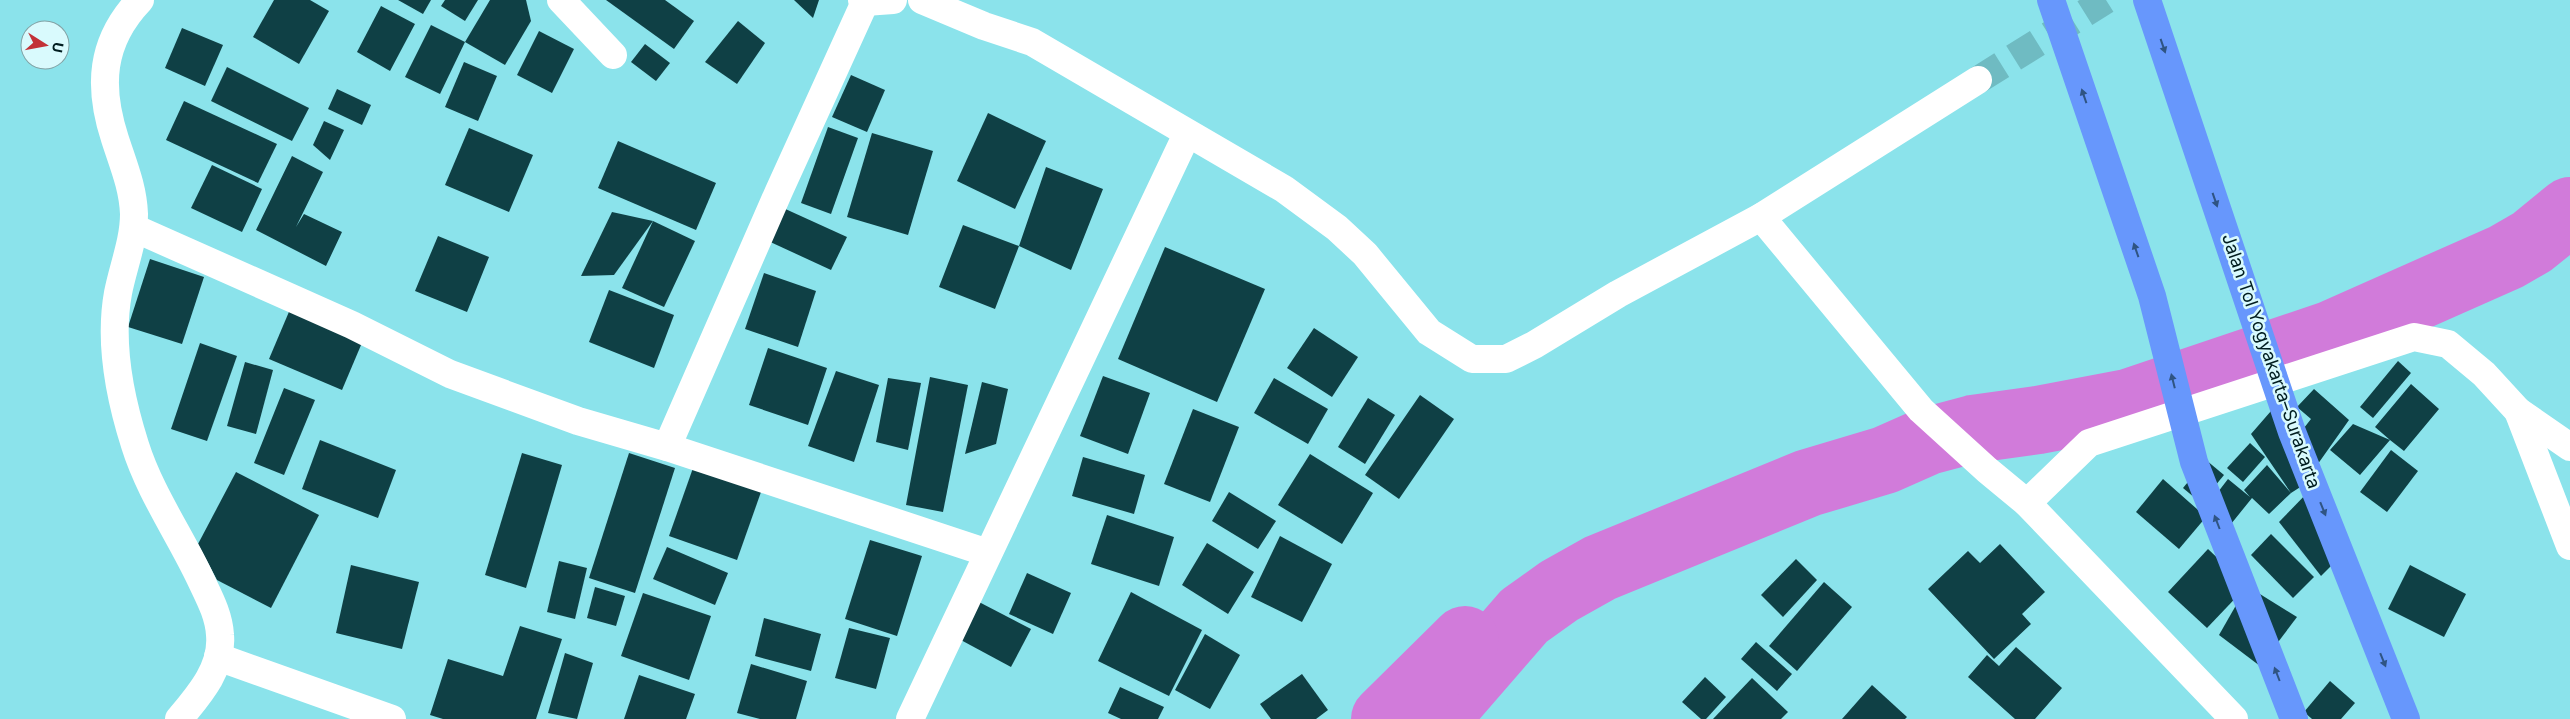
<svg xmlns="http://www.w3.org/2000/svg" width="2570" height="719" font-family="Inter,sans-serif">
<rect width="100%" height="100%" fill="#8be3eb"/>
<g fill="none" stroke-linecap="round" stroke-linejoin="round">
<g stroke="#d17bda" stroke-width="68">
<path d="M1445,707L1524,616L1559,591L1600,568L1808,483L1885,460L1928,441L1973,429L2038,420L2128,403L2330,335L2506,257L2532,242L2570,211"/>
<path d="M1385,719L1465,640"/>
</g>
</g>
<g fill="#0f4045">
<path d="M274,0H310L329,11L299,64L253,37Z"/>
<path d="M398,0H431L423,14Z"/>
<path d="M445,0H478L465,21L441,6Z"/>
<path d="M490,0H526L531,21L505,65L465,42Z"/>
<path d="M606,0H665L694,21L674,49Z"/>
<path d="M794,0H819L813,18Z"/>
<path d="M381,6L415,24L390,71L357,52Z"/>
<path d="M738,21L765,43L737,84L705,62Z"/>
<path d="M431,25L465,42L440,94L405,77Z"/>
<path d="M182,28L223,45L205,86L165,68Z"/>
<path d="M539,31L574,49L552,93L517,75Z"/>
<path d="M645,44L670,63L656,81L631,62Z"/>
<path d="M464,62L497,76L478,121L445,107Z"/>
<path d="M227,67L309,108L292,141L211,101Z"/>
<path d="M851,75L885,90L867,132L832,117Z"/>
<path d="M337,89L371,105L362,125L328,109Z"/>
<path d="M184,101L277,144L258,183L166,140Z"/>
<path d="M988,113L1046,141L1015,209L957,181Z"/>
<path d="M324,121L344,130L330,160L313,145Z"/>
<path d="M828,127L858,138L831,214L801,203Z"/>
<path d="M469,128L533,155L509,212L445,185Z"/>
<path d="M872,133L933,151L908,235L847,217Z"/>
<path d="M618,141L716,183L696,230L598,188Z"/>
<path d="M292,156L323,172L296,227L304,214L342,232L326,266L256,230Z"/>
<path d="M212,165L262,189L242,232L191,208Z"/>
<path d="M1046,167L1103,189L1071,270L1019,246L995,309L939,287L963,225L1019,246Z"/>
<path d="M781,207L847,237L831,270L766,240Z"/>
<path d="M612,212L653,221L614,275L581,276Z"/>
<path d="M653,221L695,241L664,307L622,288Z"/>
<path d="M438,236L489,257L467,312L415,291Z"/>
<path d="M1165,247L1265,289L1217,402L1118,359Z"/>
<path d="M150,259L204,277L182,344L128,327Z"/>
<path d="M764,273L816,291L798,347L745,329Z"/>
<path d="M609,290L674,315L654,368L589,342Z"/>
<path d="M291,307L364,338L342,390L269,359Z"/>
<path d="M1314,328L1358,357L1332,397L1287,368Z"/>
<path d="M200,343L237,356L207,441L171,429Z"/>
<path d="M768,348L827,368L808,425L749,405Z"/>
<path d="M2398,361L2411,373L2373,418L2360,407Z"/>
<path d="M245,362L273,370L256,434L227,426Z"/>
<path d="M836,371L879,385L854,462L808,446Z"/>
<path d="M1103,376L1150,393L1128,454L1080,436Z"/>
<path d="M930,377L968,385L943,512L906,505Z"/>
<path d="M888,378L921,383L908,450L876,442Z"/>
<path d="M1274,378L1328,409L1308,444L1254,413Z"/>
<path d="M982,382L1008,389L996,444L965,454Z"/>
<path d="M2411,384L2439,409L2404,451L2390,440L2360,475L2330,450L2353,424L2390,440L2375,427Z"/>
<path d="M284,388L315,400L284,475L254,463Z"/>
<path d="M2314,389L2349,420L2315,468L2300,433L2311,419L2297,407Z"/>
<path d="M1420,395L1454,419L1399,499L1365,475Z"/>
<path d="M1368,398L1395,415L1365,464L1338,447Z"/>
<path d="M1193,409L1239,427L1210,502L1164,484Z"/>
<path d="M2271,411L2305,484L2291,493L2269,514L2252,498L2231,524L2208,505L2228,479L2250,497L2244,490L2267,465L2291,493L2251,434Z"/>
<path d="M320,440L396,470L378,518L302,489Z"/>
<path d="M2250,443L2265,457L2243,482L2227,468Z"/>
<path d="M2391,450L2418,471L2387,512L2360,492Z"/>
<path d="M522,453L562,465L526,588L485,575Z"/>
<path d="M629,453L675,468L635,593L589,578Z"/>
<path d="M1310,454L1373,493L1342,544L1278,505Z"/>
<path d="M1083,457L1145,475L1134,514L1072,496Z"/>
<path d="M2206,460L2224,475L2201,503L2183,488Z"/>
<path d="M693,468L761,492L737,560L669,536Z"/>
<path d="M236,472L319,515L271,608L217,580L198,544Z"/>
<path d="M2163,479L2206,517L2179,549L2136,512Z"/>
<path d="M2311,489L2336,561L2321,576L2279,522Z"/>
<path d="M1229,492L1276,521L1258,549L1212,521Z"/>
<path d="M1107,515L1174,537L1159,586L1091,564Z"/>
<path d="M2271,534L2314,577L2293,598L2251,555Z"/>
<path d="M1280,536L1332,564L1302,622L1251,597Z"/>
<path d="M870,540L922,556L897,636L845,619Z"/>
<path d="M1207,543L1254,572L1228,614L1182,585Z"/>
<path d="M2000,544L2045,592L2022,614L2031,624L1994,659L1928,589L1968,551L1980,563Z"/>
<path d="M667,547L728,573L715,605L653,579Z"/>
<path d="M2208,549L2247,586L2207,628L2168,592Z"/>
<path d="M1796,559L1817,580L1783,617L1761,595Z"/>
<path d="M559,561L587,568L575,619L547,612Z"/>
<path d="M351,565L419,582L402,649L336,633Z"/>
<path d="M2410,565L2466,594L2444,637L2388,609Z"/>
<path d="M1027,573L1071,593L1053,634L1009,614Z"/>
<path d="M1824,582L1852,607L1797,671L1769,646Z"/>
<path d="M2247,586L2297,617L2260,666L2219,635Z"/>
<path d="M595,587L625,596L616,626L587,618Z"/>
<path d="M1131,592L1202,630L1169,696L1098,661Z"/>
<path d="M643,593L711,616L689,680L621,656Z"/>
<path d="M979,602L1031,629L1011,667L959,639Z"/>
<path d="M764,618L821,634L811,671L755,656Z"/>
<path d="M520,626L562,639L536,719H443L430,715L448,659L503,676Z"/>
<path d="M849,628L890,638L876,689L835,678Z"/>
<path d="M1205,634L1240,655L1210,709L1175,690Z"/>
<path d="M1756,642L1792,674L1777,691L1741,659Z"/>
<path d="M2016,647L2062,688L2035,719H2015L1968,677L1987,655L1999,666Z"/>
<path d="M565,653L593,663L577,719L548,713Z"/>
<path d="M751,664L807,681L796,719H760L737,713Z"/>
<path d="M1302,674L1328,710L1316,719H1271L1260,704Z"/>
<path d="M639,675L695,694L686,719H624Z"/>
<path d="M1705,677L1726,697L1706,719H1701L1682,702Z"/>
<path d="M1752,678L1788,712L1781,719H1713Z"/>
<path d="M2330,681L2355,703L2341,719H2312L2304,712Z"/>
<path d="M1872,685L1907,717L1905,719H1842Z"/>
<path d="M1120,687L1164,707L1158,719H1121L1108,713Z"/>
</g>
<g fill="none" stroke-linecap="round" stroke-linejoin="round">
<path stroke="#6fbbc2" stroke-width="28" stroke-dasharray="28 14" stroke-linecap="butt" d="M1978,80L2106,0"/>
<g stroke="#fff" stroke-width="28">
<path d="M140,0C100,42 98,87 115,139C123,164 133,187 134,214C134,241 123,267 118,293C109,342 120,398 135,445C150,493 180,535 201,580C209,597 219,615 220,635C223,668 199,695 179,719"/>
<path d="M561,0L613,55"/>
<path d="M862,0L865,2L893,0"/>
<path d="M922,0L984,26L1032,42L1284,189L1337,228L1365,254L1429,332L1472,359H1506L1534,345L1618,294L1761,217L1978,80"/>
<path d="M1761,217L1921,410L1987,470L2027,503L2089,443L2414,337L2448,344L2484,374L2518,411L2570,447"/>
<path d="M134,228L352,325L450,374L578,421L667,447L988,553"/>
<path d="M2518,411L2570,546"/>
<path d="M667,447L779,191L865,2"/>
<path d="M2027,503L2234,719"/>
<path d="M218,657L392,719"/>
<path d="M910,719L1187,134"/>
</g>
<g stroke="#6797fc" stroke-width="28">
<path d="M2051,0L2152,296L2194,462L2294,719"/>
<path d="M2147,0L2292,432L2406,719"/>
</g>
</g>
<defs><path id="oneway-solid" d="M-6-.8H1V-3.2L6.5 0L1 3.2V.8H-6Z" transform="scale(1.25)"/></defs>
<g fill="#2f5483">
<use href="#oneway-solid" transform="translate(2163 46) rotate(71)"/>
<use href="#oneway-solid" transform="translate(2084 96) rotate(-109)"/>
<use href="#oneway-solid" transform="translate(2215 200) rotate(71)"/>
<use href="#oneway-solid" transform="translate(2136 250) rotate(-109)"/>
<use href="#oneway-solid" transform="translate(2173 381) rotate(-104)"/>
<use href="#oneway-solid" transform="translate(2323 509) rotate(68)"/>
<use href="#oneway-solid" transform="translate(2217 522) rotate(-111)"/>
<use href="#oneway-solid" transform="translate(2383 660) rotate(68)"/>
<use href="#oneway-solid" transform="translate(2277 674) rotate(-111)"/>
</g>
<g text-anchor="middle" stroke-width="5" stroke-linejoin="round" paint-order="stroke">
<g font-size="18" fill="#011d20" stroke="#d9fafd">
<text transform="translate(2271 361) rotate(71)" y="6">Jalan Tol Yogyakarta–Surakarta</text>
</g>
</g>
<g transform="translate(45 45) rotate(101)"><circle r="24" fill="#d9fafd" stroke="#83a2a5"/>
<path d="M0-4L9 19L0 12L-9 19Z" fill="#c23238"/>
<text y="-8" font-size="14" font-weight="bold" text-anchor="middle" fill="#011d20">U</text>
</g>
</svg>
